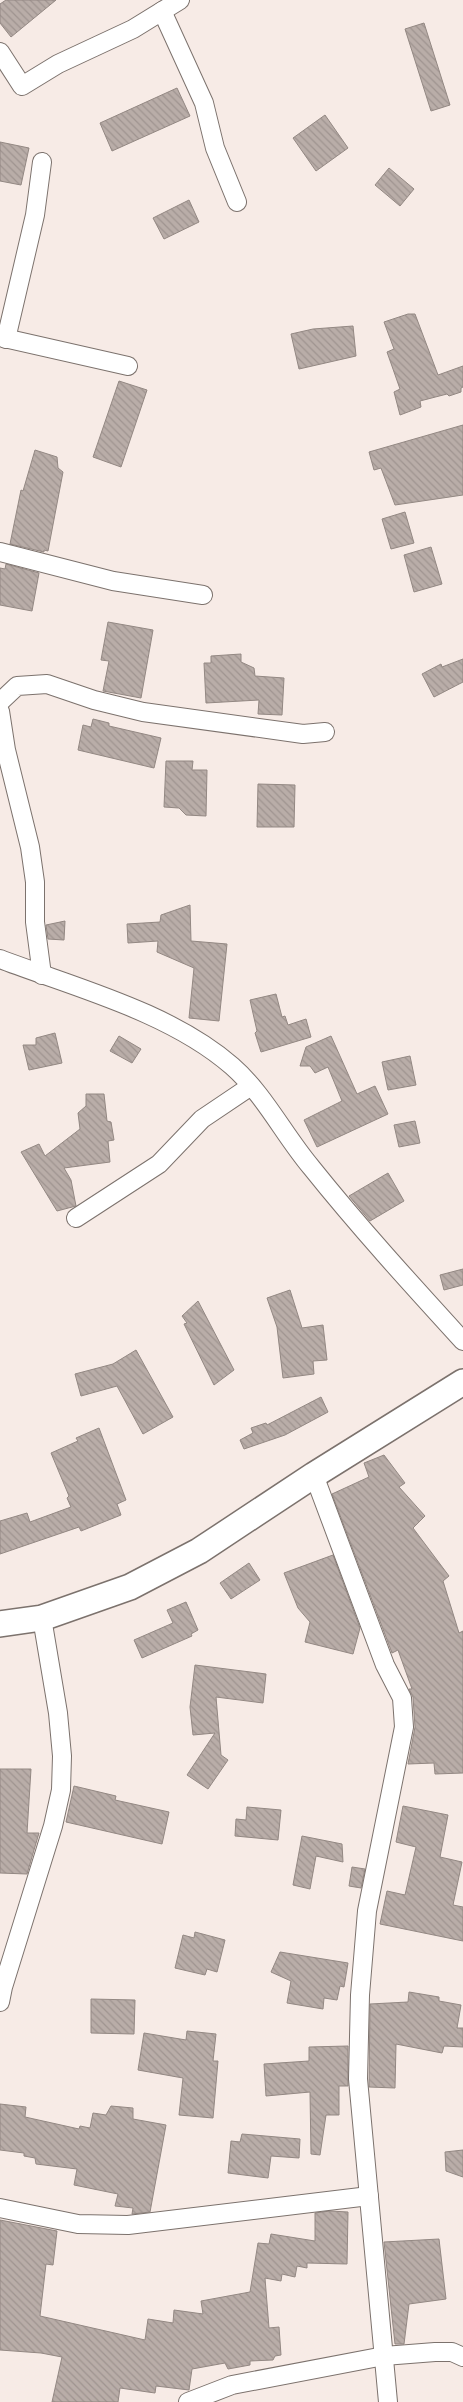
<svg xmlns="http://www.w3.org/2000/svg" width="463" height="2402" font-family="'Fira Sans Condensed',sans-serif">
<defs>
<pattern id="building-back-hatch" width="6" height="6" patternUnits="userSpaceOnUse" patternTransform="scale(1.25)"><rect width="6" height="6" fill="#b9ada8"/><path d="M-1 5l2 2M0 0l6 6M5-1l2 2" fill="none" stroke="#9f9490"/></pattern>
</defs>
<rect width="100%" height="100%" fill="#f7ebe6"/>
<g fill="url(#building-back-hatch)" stroke="#938883">
<path d="M6,0H56L11,37L0,23V4Z"/>
<path d="M424,23L450,105L431,111L405,29Z"/>
<path d="M177,88L190,116L112,151L100,123Z"/>
<path d="M325,115L348,148L316,171L293,138Z"/>
<path d="M0,142L29,148L21,185L0,181Z"/>
<path d="M389,168L414,189L400,206L375,185Z"/>
<path d="M189,200L199,222L164,239L153,218Z"/>
<path d="M408,314H415L438,375L463,366V387L461,388V392L449,396L447,394L420,401L421,407L400,415L394,392L400,389L387,352L394,349L384,322Z"/>
<path d="M353,326L356,356L299,369L291,334L313,329Z"/>
<path d="M119,381L147,390L121,467L93,457Z"/>
<path d="M463,425V495L395,505L381,468L374,470L369,452Z"/>
<path d="M35,450L57,457L58,468L63,472L48,551L44,550V552L10,544L21,490L23,491Z"/>
<path d="M405,512L414,543L391,549L382,519Z"/>
<path d="M431,547L442,584L414,592L404,555Z"/>
<path d="M6,564L39,573L32,611L0,605V568L5,569Z"/>
<path d="M108,622L153,630L141,698L103,691L109,661L101,660Z"/>
<path d="M241,654V662L254,668L255,676L284,678L282,715L258,714L259,700L206,703L204,663H211V656Z"/>
<path d="M463,659V682L434,697L422,674L441,664L442,667Z"/>
<path d="M93,719L109,723V726L161,738L154,768L78,750L83,725L91,727Z"/>
<path d="M166,761H193L192,770H207L206,816L186,815L179,808L164,807Z"/>
<path d="M258,784L295,785L294,827H257Z"/>
<path d="M190,905L191,941L227,944L219,1021L189,1018L194,968L157,952L158,941L128,943L127,924L160,922L161,915Z"/>
<path d="M65,921L64,940L48,939L46,925Z"/>
<path d="M276,994L282,1017L285,1016L288,1025L306,1019L311,1037L261,1052L255,1033L257,1031L250,1000Z"/>
<path d="M55,1033L62,1063L29,1070L23,1045H36V1038Z"/>
<path d="M119,1036L141,1049L132,1063L110,1051Z"/>
<path d="M331,1036L357,1094L375,1086L388,1114L317,1147L304,1120L342,1101L328,1067L315,1073L310,1066H300L306,1047Z"/>
<path d="M410,1056L416,1085L388,1090L382,1062Z"/>
<path d="M86,1094H104L107,1121L111,1122L114,1140L108,1141L110,1162L64,1168L71,1180L76,1206L57,1211L21,1152L39,1144L45,1156L80,1129L78,1113L86,1106Z"/>
<path d="M415,1121L420,1143L399,1147L394,1125Z"/>
<path d="M388,1173L404,1201L370,1221L349,1196Z"/>
<path d="M463,1269V1285L444,1290L440,1275Z"/>
<path d="M290,1290L302,1328L323,1325L327,1360L313,1361L314,1374L283,1378L277,1327L267,1298Z"/>
<path d="M198,1301L234,1370L214,1385L184,1324L187,1323L182,1316Z"/>
<path d="M136,1350L173,1417L143,1434L117,1386L81,1396L75,1374L113,1364Z"/>
<path d="M321,1397L328,1412L285,1435L244,1449L240,1440L253,1433L251,1428L266,1423L267,1425Z"/>
<path d="M99,1428L126,1500L117,1504L121,1515L81,1531L79,1527L0,1554V1521L27,1513L30,1522L71,1507L67,1498L69,1496L51,1453L78,1441L76,1438Z"/>
<path d="M384,1455L405,1483L399,1487L425,1516L413,1528L449,1576L443,1581L459,1633L463,1631V1773L435,1774L434,1763L408,1764L415,1727L413,1697L409,1689H412L398,1650L392,1653L332,1494L369,1477L364,1463Z"/>
<path d="M333,1555L360,1628L353,1654L305,1642L310,1622L298,1608L284,1573Z"/>
<path d="M249,1563L260,1580L231,1599L220,1583Z"/>
<path d="M186,1602L198,1630L191,1634L192,1636L142,1658L134,1640L173,1623L167,1610Z"/>
<path d="M195,1665L266,1674L263,1703L216,1697L221,1755L228,1760L208,1789L187,1775L215,1733L193,1735L190,1707Z"/>
<path d="M0,1769H31L27,1833H39L27,1874L0,1873Z"/>
<path d="M74,1786L116,1796L115,1800L169,1812L162,1844L66,1822Z"/>
<path d="M403,1806L448,1815L440,1857L462,1862L453,1905L463,1907V1941L380,1924L387,1891L405,1895L416,1847L396,1842Z"/>
<path d="M247,1807L281,1810L278,1840L235,1836L236,1819L246,1820Z"/>
<path d="M302,1836L342,1844L343,1862L316,1856L310,1889L293,1885Z"/>
<path d="M352,1867L365,1869L361,1888L349,1886Z"/>
<path d="M195,1932L225,1940L217,1972L207,1969L205,1975L175,1968L183,1935L194,1938Z"/>
<path d="M280,1952L348,1963L344,1987L340,1986L337,2000L324,1998L323,2009L287,2003L291,1981L271,1972Z"/>
<path d="M409,1992L439,1997V2001L461,2005L457,2028H463V2047L444,2046L442,2053L396,2044L395,2088L369,2087L370,2004L408,2002Z"/>
<path d="M91,1999L135,2000L134,2034L91,2033Z"/>
<path d="M187,2031L216,2034L213,2061H218L213,2118L179,2115L183,2078L138,2070L144,2033L186,2040Z"/>
<path d="M348,2046V2086H339V2115H326L320,2155L311,2154L310,2092L266,2096L264,2064L309,2061V2047Z"/>
<path d="M0,2104L26,2107L25,2117L79,2129L80,2126L90,2128L93,2113L106,2115L111,2106L133,2108V2119L166,2125L150,2212L132,2214L133,2208L115,2206L118,2194L74,2185L77,2169L36,2164L35,2158L24,2156V2153L0,2150Z"/>
<path d="M242,2134L300,2139L299,2158L271,2156L268,2178L228,2173L231,2141L240,2142Z"/>
<path d="M463,2150V2177L446,2171L445,2152Z"/>
<path d="M330,2211L348,2212L347,2264L307,2263V2268L297,2266L295,2277L282,2274L281,2281L265,2278L269,2328L279,2327L281,2355L275,2356L273,2360L250,2361V2365L228,2369L225,2363L192,2369L189,2390L156,2386L155,2393L120,2388L118,2402H52L62,2357L41,2353L0,2350V2220L57,2231L53,2265L46,2264L40,2316L145,2340L148,2319L173,2323L174,2310L203,2314L201,2301L250,2292L258,2243L269,2244L271,2234L315,2241V2213Z"/>
<path d="M439,2239L446,2299L409,2304L404,2344H395L384,2242Z"/>
</g>
<g fill="none" stroke-linecap="round" stroke-linejoin="round">
<defs>
<g id="street">
<path d="M162,11L204,103L215,148L237,202"/>
<path d="M0,52L22,86L58,64L133,29L180,0"/>
<path d="M0,337L128,366"/>
<path d="M6,339L35,215L42,162"/>
<path d="M0,552L113,581L203,595"/>
<path d="M0,702L17,686L47,684L94,700L143,712L303,734L325,732"/>
<path d="M0,711L6,750L30,847L35,882V922L42,975"/>
<path d="M0,959C76,988 170,1012 232,1066C264,1094 284,1135 311,1167C359,1227 411,1284 463,1341"/>
<path d="M76,1218L159,1164L202,1119L251,1086"/>
<path d="M314,1475L385,1665L402,1698L404,1727L367,1911L360,1995L358,2079L388,2402"/>
<path d="M0,2002L3,1987L53,1826L61,1790L62,1756L58,1713L42,1618"/>
<path d="M0,2208L78,2224L128,2225L369,2196"/>
<path d="M188,2402L232,2385L384,2356L435,2352H452L463,2357"/>
</g>
<path id="secondary" d="M0,1624L42,1618L130,1587L199,1551L314,1475L463,1382"/>
</defs>
<use href="#street" stroke="#7c726d" stroke-width="20"/>
<use href="#secondary" stroke="#7c726d" stroke-width="28"/>
<use href="#street" stroke="#fff" stroke-width="18"/>
<use href="#secondary" stroke="#fff" stroke-width="25"/>
</g>
</svg>
